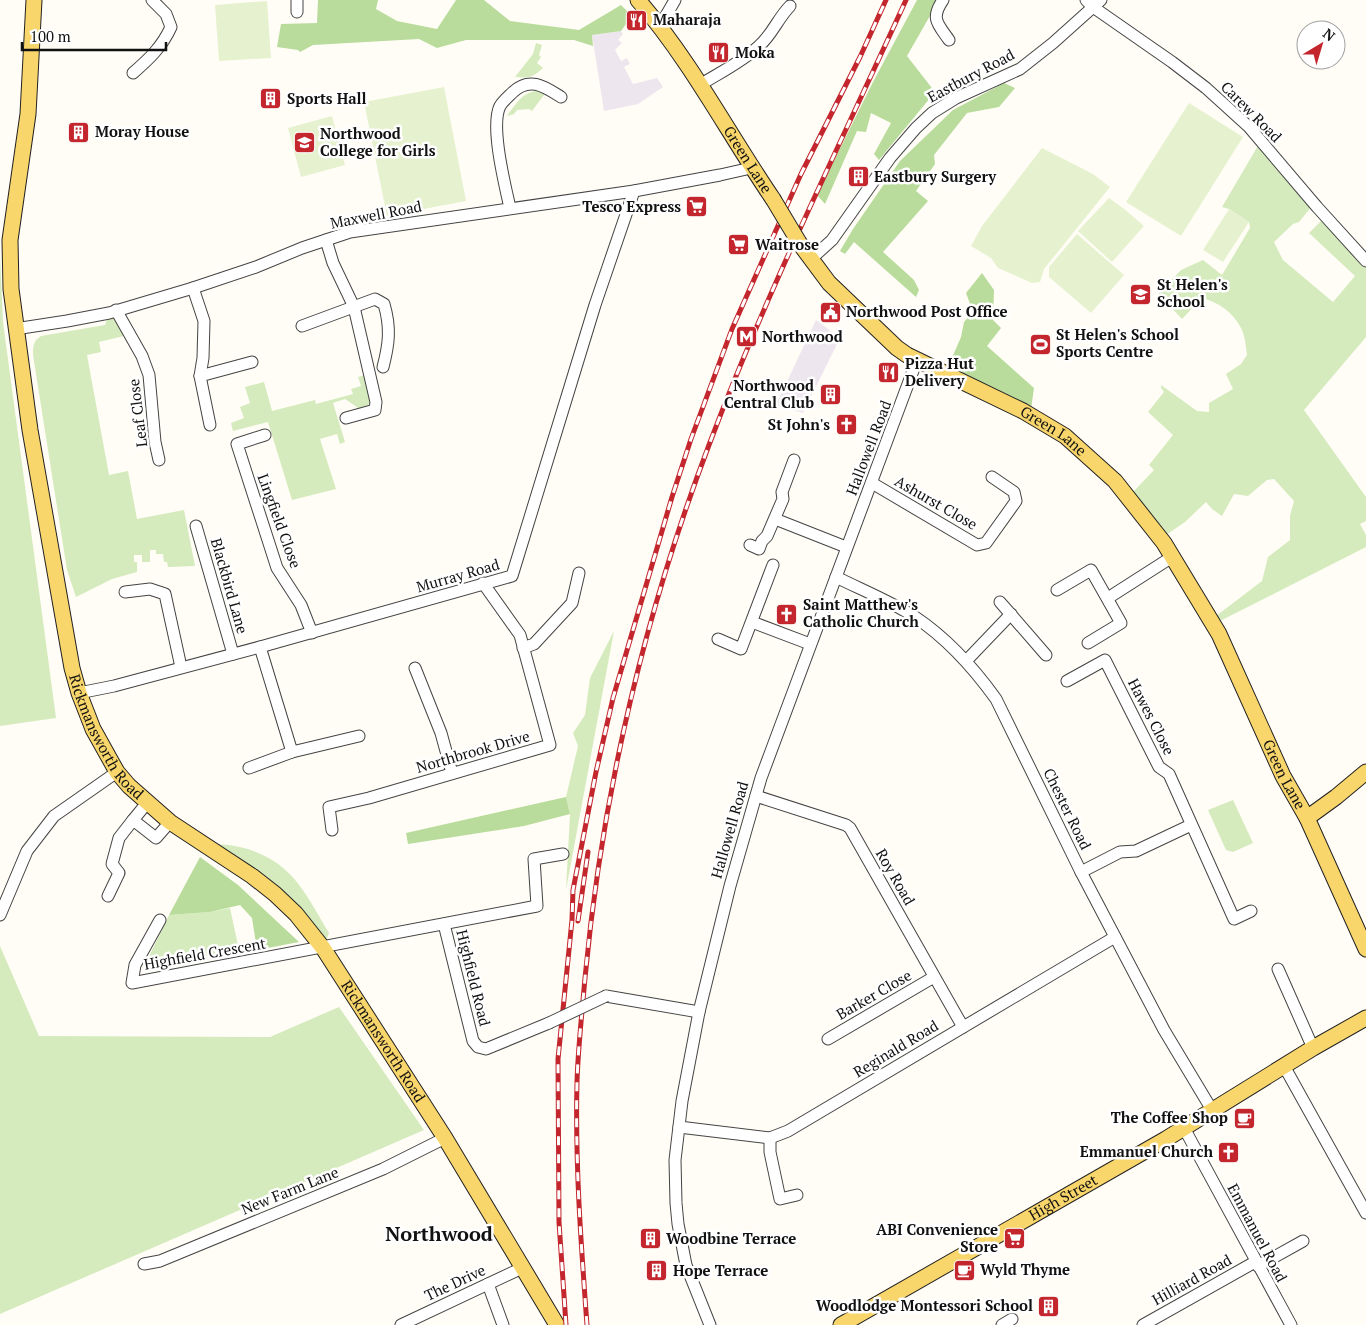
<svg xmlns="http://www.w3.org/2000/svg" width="1366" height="1325" font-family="'PT Serif',serif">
<rect width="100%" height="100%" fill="#fffdf5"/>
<g fill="#eee6ef">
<path d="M621,31L623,34L618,40L622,43L615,50L621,61L627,58L630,64L624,67L633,84L657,78L663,87L638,104L604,111L592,35Z"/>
<path d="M816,320L840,338L803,413L776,405Z"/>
</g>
<g fill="#d5ebbd">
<path d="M536,43L542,45L539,55L541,57L537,63L543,68C532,78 529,78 515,77L533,54Z"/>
<path d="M543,90L547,91L532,111L529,109L517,110L514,114L507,116C518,101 523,91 543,90Z"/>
<path d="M1259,144L1312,206L1299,222L1293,224L1274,242L1283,260L1333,302L1355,276L1309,233L1323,219L1366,268V337L1304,410L1366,497V521L1360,524L1366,535V547L1220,621L1216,616L1262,581L1268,557L1290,540V516L1294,501L1274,479L1267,480L1248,496L1234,494L1222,516L1212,509L1206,502L1185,522L1166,535L1133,492L1154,470L1149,465L1173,435L1148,412L1164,392L1161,388V385L1197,411L1209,412V403L1233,389L1226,374L1241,364L1247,355C1246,347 1245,335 1241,328C1233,312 1218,302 1202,298L1182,319L1158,294L1181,270L1203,260L1222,275L1250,228L1249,222L1229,209L1222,207Z"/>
<path d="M0,255L3,322L56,718L0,726Z"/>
<path d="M116,310L128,335L99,342L101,352L87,355L109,475L128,471L137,519L184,510L195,566L168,567L167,562H164L163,554H156V550H150V562H142V555H134V562H137V572L112,579L76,597L67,570L33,355C33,346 33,341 41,336L105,325L109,313Z"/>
<path d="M365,375L371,401L366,408L361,410L345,399L333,403L345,442L340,444L337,434L320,439L336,489L292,500L268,422L233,431L231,423L244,418L240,407L250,403L245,387L264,382L272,411L315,400L316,404L353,394L351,389L361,386L358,377Z"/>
<path d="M614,631L566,890L570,814L566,797L578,746L573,733L585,715L590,678Z"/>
<path d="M1233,800L1253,843L1233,852L1226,850L1208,810Z"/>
<path d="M201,843C215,844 230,844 244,848C292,861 305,893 329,933L323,948L296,914Z"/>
<path d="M230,908L239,950L143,969L169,915L210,912Z"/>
<path d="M0,946L39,1036L270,1037L339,1007L424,1130L0,1314Z"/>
</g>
<g fill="#b9dc9c">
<path d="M318,0H378L376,9L397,21L437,29L456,0H484L510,21L579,30L621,5L632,16L621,31L592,35L593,46L574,40H466L437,48L419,39L313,45L300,52L298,50L277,47L281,24L317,23Z"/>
<path d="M917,0H939L907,56L935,92L879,160L874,154L891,123L871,113L866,132L857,131L825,204L817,195L873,82Z"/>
<path d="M1004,83L1015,88L999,107L967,113L934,155L935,164L916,191L928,201L883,252L914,280L919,290L916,297L854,242L845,254L840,251L853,229L900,161L953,110Z"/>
<path d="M982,273L994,290L993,320L1001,328L987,346L1034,388L1031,409L948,367L961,337L964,322L973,312L966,293Z"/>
<path d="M566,797L570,814L524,826L408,844L406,833Z"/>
<path d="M200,857L238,885L299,942L257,950L252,918L240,905L210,912L169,915Z"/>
</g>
<g fill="#e6f2cf">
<path d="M267,1L271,58L219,61L215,5Z"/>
<path d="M444,87L466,201L387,216L364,102Z"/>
<path d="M1189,103L1243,137L1181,236L1126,202Z"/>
<path d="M332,116L345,165L301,177L288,128Z"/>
<path d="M1042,148L1093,174L1110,187L1044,269L1040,282L1032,283L998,268L991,258L971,246L982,226Z"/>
<path d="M1109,198L1123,208L1144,226L1112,262L1078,231Z"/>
<path d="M1229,209L1249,222L1223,262L1203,250Z"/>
<path d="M1077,234L1124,275L1091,313L1049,277V267Z"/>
</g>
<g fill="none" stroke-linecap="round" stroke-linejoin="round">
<defs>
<g id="minor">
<path d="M943,0C930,19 938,24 949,40"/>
<path d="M1086,0L1093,7L1172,62L1206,88L1249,127L1317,207L1366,261"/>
<path d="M297,12V0"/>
<path d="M660,26L675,0"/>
<path d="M133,73C149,59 162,47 171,27L166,14L152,0"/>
<path d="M700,85C719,73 742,62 759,46C772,35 778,18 790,6"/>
<path d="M510,208C505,185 490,126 500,106C503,101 509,96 513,92C530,76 545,87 561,97"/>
<path d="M326,240L333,263L354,307L376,402L375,410L346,418"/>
<path d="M811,259L832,240L890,158L916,128L932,113L956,98L1020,69L1053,43L1101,0"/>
<path d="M193,288L204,321L203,358L200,376L210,425"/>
<path d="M116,310L142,356L149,375L155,442L159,460"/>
<path d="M302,326L375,299L384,304C391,328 389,344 383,367"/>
<path d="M15,329L67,321L109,313L193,288L256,267L302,248L350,232L634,191L720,175L751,168"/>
<path d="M200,376L252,362"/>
<path d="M265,435L237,444L277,568L301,605L312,633"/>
<path d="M872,483L977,545L986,543L1016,501L1014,492L992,477"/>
<path d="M775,519L846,547"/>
<path d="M196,526L233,654"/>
<path d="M750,545L759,549L762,541L767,536L783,499L782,492L794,460"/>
<path d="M836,577C862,590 890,601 915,617C948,639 973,667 996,699L1081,872L1164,1030L1212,1110"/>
<path d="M1057,590L1091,570L1121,623L1088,643"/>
<path d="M125,592L150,589L165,594L181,667"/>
<path d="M1108,598L1172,557"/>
<path d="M1000,602L1046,655"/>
<path d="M752,622L810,644"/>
<path d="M718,639L741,649L773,565"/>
<path d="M260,647L292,752"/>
<path d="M523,648L534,644L572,603L579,573"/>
<path d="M967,660L1011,614"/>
<path d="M415,668L441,733L452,773"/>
<path d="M1067,681L1105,660L1159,767L1169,774L1234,919L1251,911"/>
<path d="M79,693L114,686L260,647L512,576L595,305L634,191"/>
<path d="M249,768L292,752L359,736"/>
<path d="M756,796L846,825L850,828L963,1027"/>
<path d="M147,803L133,820L156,838L170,822"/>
<path d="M332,830L329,807L369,798L550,745L520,635L483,583"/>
<path d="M1081,872L1120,852L1136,851L1191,825"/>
<path d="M108,896L119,873L112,864L119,838L133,820"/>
<path d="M0,915L27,851L54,816L117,772"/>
<path d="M160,920L135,965L132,983L537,906L534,859L563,854"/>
<path d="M444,924L473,1041L478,1047L486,1049L549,1023"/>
<path d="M1278,969L1313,1048"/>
<path d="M606,996L699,1012"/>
<path d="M828,1039L934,977"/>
<path d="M1284,1066L1366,1213"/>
<path d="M679,1127L770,1138L788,1131L1115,937"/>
<path d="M1184,1128L1291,1325"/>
<path d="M770,1138V1152L780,1199L797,1195"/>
<path d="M144,1264L160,1261L383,1169L445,1138"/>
<path d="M1258,1266L1303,1241"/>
<path d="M488,1284L503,1325"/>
<path d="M401,1325L522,1268"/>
<path d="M710,1325L686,1265L678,1224L676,1203L675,1160L682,1101L699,1012L730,886L761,778L917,360"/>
<path d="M1002,1325L1012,1319"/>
<path d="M1143,1325L1255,1262"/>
</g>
<g id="major">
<path id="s1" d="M34,0L28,114L10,240L11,289L30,430L72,668L79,693L93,729L117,772L129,786L170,822L252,876L275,894L296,914L323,948L445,1138L557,1325"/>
<path id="s2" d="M638,0C691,61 728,133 773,199"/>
<path id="s3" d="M800,244L829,283L897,348L907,355L1023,411L1065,436L1115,481L1164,543L1219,634L1283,776L1307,818L1366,949"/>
<path d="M1307,818L1336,797L1366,772"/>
<path id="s4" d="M841,1325L1166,1139L1313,1048L1366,1018"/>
</g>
</defs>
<use href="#minor" stroke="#444" stroke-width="13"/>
<use href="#major" stroke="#222" stroke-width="17"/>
<use href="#minor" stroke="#fff" stroke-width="11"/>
<use href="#major" stroke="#f9d66b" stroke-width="15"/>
<defs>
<g id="rail">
<path d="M578,921L588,852"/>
<path d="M566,1325L559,1222L558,1059L572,920L573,890L596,772L613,698L672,497L691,439L732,329L801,174L860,57L886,0"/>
<path d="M587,1325C581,1244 575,1163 577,1082C578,1048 582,1013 585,978C602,796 644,616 709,445C766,293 839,147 906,0"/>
</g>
</defs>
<use href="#rail" stroke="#c4262e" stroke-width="5"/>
<use href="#rail" stroke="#fff" stroke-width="3" stroke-dasharray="9" stroke-linecap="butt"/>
<defs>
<path id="minor-bridge" d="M549,1023L606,996"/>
<path id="major-bridge" d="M773,199L800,244"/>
</defs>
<use href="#minor-bridge" stroke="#444" stroke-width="13" stroke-linecap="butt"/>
<use href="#major-bridge" stroke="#222" stroke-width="17" stroke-linecap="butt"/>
<use href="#minor-bridge" stroke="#fff" stroke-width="11"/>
<use href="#major-bridge" stroke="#f9d66b" stroke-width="15"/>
</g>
<defs>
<symbol id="restaurant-square" viewBox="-11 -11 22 22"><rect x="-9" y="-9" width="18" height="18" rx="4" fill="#c4262e" stroke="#fff"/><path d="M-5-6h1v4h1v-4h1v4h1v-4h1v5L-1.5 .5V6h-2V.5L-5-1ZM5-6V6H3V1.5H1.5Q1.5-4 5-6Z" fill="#fff"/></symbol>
<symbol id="building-square" viewBox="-11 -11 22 22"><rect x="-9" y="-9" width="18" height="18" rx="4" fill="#c4262e" stroke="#fff"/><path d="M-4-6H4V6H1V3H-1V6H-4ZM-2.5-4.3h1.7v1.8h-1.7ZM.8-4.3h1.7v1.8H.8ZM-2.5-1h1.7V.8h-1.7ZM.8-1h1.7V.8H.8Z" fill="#fff"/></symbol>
<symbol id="school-square" viewBox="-11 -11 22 22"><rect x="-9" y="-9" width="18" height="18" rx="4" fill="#c4262e" stroke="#fff"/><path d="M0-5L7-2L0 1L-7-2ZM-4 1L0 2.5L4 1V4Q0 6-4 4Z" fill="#fff"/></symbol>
<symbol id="supermarket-square" viewBox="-11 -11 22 22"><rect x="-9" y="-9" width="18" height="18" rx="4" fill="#c4262e" stroke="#fff"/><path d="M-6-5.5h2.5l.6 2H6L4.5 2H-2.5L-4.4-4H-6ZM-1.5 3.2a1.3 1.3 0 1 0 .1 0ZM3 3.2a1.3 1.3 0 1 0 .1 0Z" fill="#fff"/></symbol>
<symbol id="civic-square" viewBox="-11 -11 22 22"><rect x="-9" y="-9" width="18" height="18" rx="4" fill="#c4262e" stroke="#fff"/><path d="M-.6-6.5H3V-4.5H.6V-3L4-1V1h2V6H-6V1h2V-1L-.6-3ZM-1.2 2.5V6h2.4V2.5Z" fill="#fff"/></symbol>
<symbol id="metro-square" viewBox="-11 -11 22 22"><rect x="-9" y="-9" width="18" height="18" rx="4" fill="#c4262e" stroke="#fff"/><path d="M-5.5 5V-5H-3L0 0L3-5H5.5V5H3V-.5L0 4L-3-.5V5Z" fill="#fff"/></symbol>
<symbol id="stadium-square" viewBox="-11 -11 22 22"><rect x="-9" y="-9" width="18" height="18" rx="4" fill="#c4262e" stroke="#fff"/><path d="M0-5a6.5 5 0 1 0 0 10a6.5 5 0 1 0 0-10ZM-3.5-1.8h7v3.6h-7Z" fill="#fff"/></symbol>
<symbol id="church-square" viewBox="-11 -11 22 22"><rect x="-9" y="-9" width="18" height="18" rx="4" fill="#c4262e" stroke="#fff"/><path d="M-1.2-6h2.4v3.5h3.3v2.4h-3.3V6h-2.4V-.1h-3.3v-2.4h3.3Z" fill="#fff"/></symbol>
<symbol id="cafe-square" viewBox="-11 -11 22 22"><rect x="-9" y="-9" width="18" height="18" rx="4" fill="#c4262e" stroke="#fff"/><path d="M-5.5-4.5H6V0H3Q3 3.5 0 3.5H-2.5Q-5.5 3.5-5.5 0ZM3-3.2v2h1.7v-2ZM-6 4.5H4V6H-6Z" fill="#fff"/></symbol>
</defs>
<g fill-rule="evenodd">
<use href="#restaurant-square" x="624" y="8" width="25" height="25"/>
<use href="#restaurant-square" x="706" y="40" width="25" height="25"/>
<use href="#building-square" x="258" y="86" width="25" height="25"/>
<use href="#building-square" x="66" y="120" width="25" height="25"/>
<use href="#school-square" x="292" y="130" width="25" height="25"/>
<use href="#building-square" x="846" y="164" width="25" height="25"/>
<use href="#supermarket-square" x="684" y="194" width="25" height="25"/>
<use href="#supermarket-square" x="726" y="232" width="25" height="25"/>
<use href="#school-square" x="1128" y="282" width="25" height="25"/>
<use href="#civic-square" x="818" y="300" width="25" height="25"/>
<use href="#metro-square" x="734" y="324" width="25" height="25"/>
<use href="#stadium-square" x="1028" y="332" width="25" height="25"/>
<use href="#restaurant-square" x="876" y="360" width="25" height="25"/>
<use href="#building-square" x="818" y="382" width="25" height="25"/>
<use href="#church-square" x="834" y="412" width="25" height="25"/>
<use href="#church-square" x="774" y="602" width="25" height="25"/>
<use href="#cafe-square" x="1232" y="1106" width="25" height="25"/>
<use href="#church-square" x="1216" y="1140" width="25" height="25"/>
<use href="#building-square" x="638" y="1226" width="25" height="25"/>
<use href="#supermarket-square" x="1002" y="1226" width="25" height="25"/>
<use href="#cafe-square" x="952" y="1258" width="25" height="25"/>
<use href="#building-square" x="644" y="1258" width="25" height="25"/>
<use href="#building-square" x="1036" y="1294" width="25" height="25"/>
</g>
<g text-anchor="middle" stroke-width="5" stroke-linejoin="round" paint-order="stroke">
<g font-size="15" font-weight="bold" fill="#111" stroke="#fff" text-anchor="start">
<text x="653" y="25">Maharaja</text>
<text x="735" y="58">Moka</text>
<text x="287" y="104">Sports Hall</text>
<text x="95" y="137">Moray House</text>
<text x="320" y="139">Northwood<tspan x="320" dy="17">College for Girls</tspan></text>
<text x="874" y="182">Eastbury Surgery</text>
<text x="681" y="212" text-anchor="end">Tesco Express</text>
<text x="755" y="250">Waitrose</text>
<text x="1157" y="290">St Helen's<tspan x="1157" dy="17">School</tspan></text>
<text x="846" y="317">Northwood Post Office</text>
<text x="1056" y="340">St Helen's School<tspan x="1056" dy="17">Sports Centre</tspan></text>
<text x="762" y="342">Northwood</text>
<text x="905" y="369">Pizza Hut<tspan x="905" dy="17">Delivery</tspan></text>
<text x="814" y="391" text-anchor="end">Northwood<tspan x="814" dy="17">Central Club</tspan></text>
<text x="830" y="430" text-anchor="end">St John's</text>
<text x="803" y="610">Saint Matthew's<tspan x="803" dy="17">Catholic Church</tspan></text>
<text x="1228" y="1123" text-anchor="end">The Coffee Shop</text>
<text x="1213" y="1157" text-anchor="end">Emmanuel Church</text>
<text x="998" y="1235" text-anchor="end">ABI Convenience<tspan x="998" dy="17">Store</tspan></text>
<text x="666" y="1244">Woodbine Terrace</text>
<text x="980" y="1275">Wyld Thyme</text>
<text x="673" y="1276">Hope Terrace</text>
<text x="1033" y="1311" text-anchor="end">Woodlodge Montessori School</text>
</g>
<g font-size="15" fill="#111" stroke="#fff">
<text transform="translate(971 76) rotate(-28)" y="5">Eastbury Road</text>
<text transform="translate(1251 112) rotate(45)" y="5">Carew Road</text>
<text dy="5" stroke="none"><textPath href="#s2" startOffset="194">Green Lane</textPath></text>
<text transform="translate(376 215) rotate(-11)" y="5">Maxwell Road</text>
<text transform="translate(138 413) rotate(-97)" y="5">Leaf Close</text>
<text dy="5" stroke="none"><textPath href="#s3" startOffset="320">Green Lane</textPath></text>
<text transform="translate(869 448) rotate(-69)" y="5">Hallowell Road</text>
<text transform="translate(936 503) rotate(30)" y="5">Ashurst Close</text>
<text transform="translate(279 521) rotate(70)" y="5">Lingfield Close</text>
<text transform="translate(458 576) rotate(-16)" y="5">Murray Road</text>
<text transform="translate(229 586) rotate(74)" y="5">Blackbird Lane</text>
<text transform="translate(1151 717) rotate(63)" y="5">Hawes Close</text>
<text dy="5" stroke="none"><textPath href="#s1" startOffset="752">Rickmansworth Road</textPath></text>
<text transform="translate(473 752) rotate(-16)" y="5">Northbrook Drive</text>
<text dy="5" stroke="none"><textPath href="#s3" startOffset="740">Green Lane</textPath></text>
<text transform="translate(1067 809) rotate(64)" y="5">Chester Road</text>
<text transform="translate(730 830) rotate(-74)" y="5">Hallowell Road</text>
<text transform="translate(895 877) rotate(60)" y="5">Roy Road</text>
<text transform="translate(205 954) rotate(-10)" y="5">Highfield Crescent</text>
<text transform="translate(473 978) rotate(76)" y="5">Highfield Road</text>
<text transform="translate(874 995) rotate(-30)" y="5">Barker Close</text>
<text dy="5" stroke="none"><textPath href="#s1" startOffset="1172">Rickmansworth Road</textPath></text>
<text transform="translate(896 1049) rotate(-31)" y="5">Reginald Road</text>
<text transform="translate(290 1191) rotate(-22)" y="5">New Farm Lane</text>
<text dy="5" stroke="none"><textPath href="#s4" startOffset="256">High Street</textPath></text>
<text transform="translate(1257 1233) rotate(62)" y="5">Emmanuel Road</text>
<text transform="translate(1192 1280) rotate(-29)" y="5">Hilliard Road</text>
<text transform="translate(455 1283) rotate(-25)" y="5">The Drive</text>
</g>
<g font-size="20" font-weight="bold" fill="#111" stroke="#fff">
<text x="439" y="1241">Northwood</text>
</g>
</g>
<g transform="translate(1321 45) rotate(38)"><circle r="24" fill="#ffffff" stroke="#a0a0a0"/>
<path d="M0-4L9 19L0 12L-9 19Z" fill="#c4262e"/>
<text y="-8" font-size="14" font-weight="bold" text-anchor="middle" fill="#111111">N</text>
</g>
<path d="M22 42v8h144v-8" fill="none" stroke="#111111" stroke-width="2.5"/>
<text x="30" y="42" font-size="15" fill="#111111" stroke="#ffffff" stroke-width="4" paint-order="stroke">100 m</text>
</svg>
